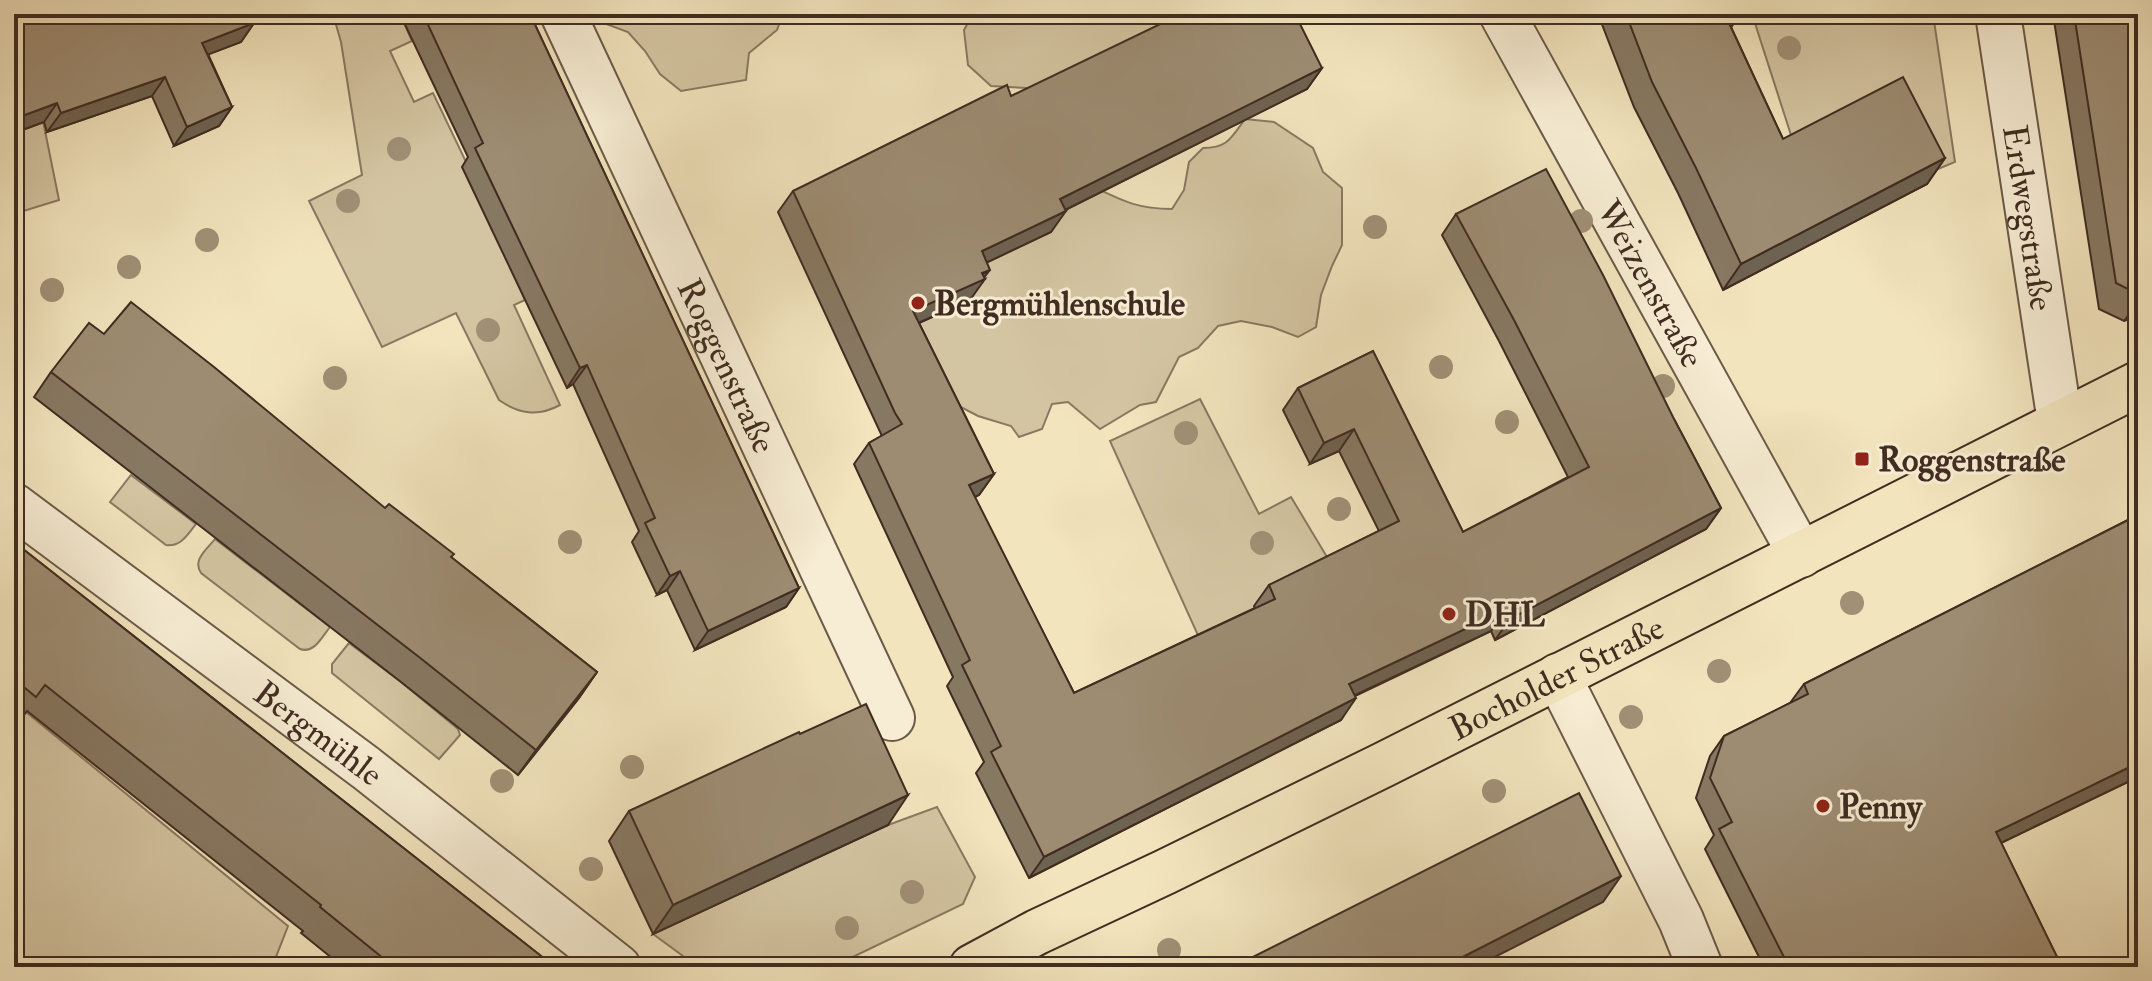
<svg xmlns="http://www.w3.org/2000/svg" width="2152" height="981" font-family="'IM FELL Double Pica',serif">
<rect width="100%" height="100%" fill="#f2e4bd"/>
<filter id="stains"><feTurbulence type="fractalNoise" baseFrequency=".0025" numOctaves="4"/><feColorMatrix values="0 0 0 0 .2 0 0 0 0 .09 0 0 0 0 .02 0 0 0 .5 -.17"/></filter>
<radialGradient id="worn" r=".72"><stop offset=".6" stop-color="#630" stop-opacity="0"/><stop offset="1" stop-color="#630" stop-opacity=".3"/></radialGradient>
<g fill="#d4c5a2" stroke="#8a7862" stroke-width="2">
<path d="M333,14H400L412,41L390,51L414,102L433,93L467,164L525,300L514,305L560,405C538,417 519,414 499,400L456,313L382,347L309,201L362,175L341,42Z"/>
<path d="M594,14H783L777,30L749,53L746,80L681,91L660,74L645,51L628,32L598,21Z"/>
<path d="M973,14H1183L1045,95L1027,88L991,86L968,65L964,30Z"/>
<path d="M1752,14H1933L1955,162L1931,172L1791,135Z"/>
<path d="M1245,119L1274,122L1313,148L1323,172L1342,188V245L1332,266L1321,295L1316,327L1298,337L1272,327L1241,321L1218,326L1198,348L1179,357L1156,402L1140,405L1100,429L1068,402L1052,404L1042,429L1019,437L1011,426L978,416L955,404L918,323L924,297L1096,188C1125,202 1139,209 1172,209L1184,190L1189,162L1203,148C1228,148 1231,138 1245,119Z"/>
<path d="M43,121L59,200L14,214V131Z"/>
<path d="M1200,399L1259,514L1291,497L1333,567L1211,664L1110,441Z"/>
<path d="M131,475L196,524C187,535 181,547 166,545L110,502Z"/>
<path d="M215,539L330,627C322,637 314,654 300,649L201,573C192,560 207,549 215,539Z"/>
<path d="M349,643L401,682L458,729L460,735L439,759L332,673V664Z"/>
<path d="M26,712L288,926L272,967H14V724Z"/>
<path d="M937,807L975,877L963,904L832,967H698L653,934L888,825Z"/>
</g>
<g fill="none" stroke-linecap="round" stroke-linejoin="round">
<defs>
<g id="minor">
<path id="s1" d="M563,14L892,718"/>
<path id="s2" d="M1502,14L1801,555"/>
<path id="s3" d="M1998,14L2060,422"/>
<path id="s4" d="M14,506L366,768L618,967"/>
<path d="M1558,676L1681,920L1700,967"/>
</g>
<g id="major">
<path id="s5" d="M972,967L1037,932L1165,872L1383,765L2138,384"/>
</g>
</defs>
<use href="#minor" stroke="#6c5a48" stroke-width="48"/>
<use href="#major" stroke="#402c21" stroke-width="48"/>
<use href="#minor" stroke="#f7edd4" stroke-width="44"/>
<use href="#major" stroke="#f2e4bd" stroke-width="44"/>
</g>
<g fill="#a19076">
<circle cx="1789" cy="48" r="12"/>
<circle cx="399" cy="149" r="12"/>
<circle cx="348" cy="201" r="12"/>
<circle cx="1581" cy="221" r="12"/>
<circle cx="1375" cy="227" r="12"/>
<circle cx="207" cy="240" r="12"/>
<circle cx="129" cy="267" r="12"/>
<circle cx="52" cy="290" r="12"/>
<circle cx="488" cy="330" r="12"/>
<circle cx="1441" cy="367" r="12"/>
<circle cx="335" cy="378" r="12"/>
<circle cx="1663" cy="386" r="12"/>
<circle cx="1507" cy="422" r="12"/>
<circle cx="1186" cy="433" r="12"/>
<circle cx="1339" cy="509" r="12"/>
<circle cx="570" cy="542" r="12"/>
<circle cx="1262" cy="543" r="12"/>
<circle cx="1852" cy="603" r="12"/>
<circle cx="1719" cy="671" r="12"/>
<circle cx="1631" cy="717" r="12"/>
<circle cx="632" cy="767" r="12"/>
<circle cx="502" cy="781" r="12"/>
<circle cx="1494" cy="791" r="12"/>
<circle cx="591" cy="869" r="12"/>
<circle cx="912" cy="892" r="12"/>
<circle cx="847" cy="928" r="12"/>
<circle cx="1169" cy="950" r="12"/>
</g>
<g fill="#877862" stroke="#402c21" stroke-width="2">
<path d="M400,14H530L799,588L786,607L695,650L667,590L657,595L632,542L639,531L573,384L567,388L462,167L468,157Z"/>
<path d="M1598,14H1740L1731,27L1783,139L1945,158L1927,184L1723,290L1678,193L1634,107Z"/>
<path d="M2053,14H2138V314L2124,321L2099,309Z"/>
<path d="M14,15L254,23L241,42L208,54L232,107L219,126L174,146L152,96L47,132L44,122L14,133Z"/>
<path d="M1322,68L1307,89L1065,210L1051,232L987,262L984,277L970,300L919,323L994,474L979,495L974,497L1074,693L1255,608L1254,606L1269,585L1379,531L1339,451L1310,464L1283,410L1298,388L1373,351L1463,532L1568,477L1499,341L1442,235L1456,214L1674,419L1721,508L1706,529L1495,640L1491,631L1355,696L1341,720L1029,878L976,773L984,762L947,686L953,677L854,464L869,443L882,436L778,212L793,191L1011,96Z"/>
<path d="M104,334L451,557L597,672L579,698L518,775L401,682L34,397L51,372Z"/>
<path d="M2138,515V777L2001,843L2060,963L2058,967H1764L1705,849L1714,835L1696,798L1710,756L1724,736L1790,703L1804,684Z"/>
<path d="M14,542L555,967H343L301,933L303,931L27,711L18,723L14,720Z"/>
<path d="M800,734L888,825L653,934L609,841L629,811Z"/>
</g>
<g fill="#6e6250" stroke="#402c21" stroke-width="2">
<path d="M1737,14H1740L1724,38L1727,19Z"/>
<path d="M254,23L241,42L189,62L202,43Z"/>
<path d="M1322,68L1307,89L1045,220L1060,199Z"/>
<path d="M165,77L152,96L47,132L61,113Z"/>
<path d="M57,103L44,122L14,133V119Z"/>
<path d="M232,107L219,126L174,146L187,127Z"/>
<path d="M1945,158L1927,184L1723,290L1741,264Z"/>
<path d="M1066,211L1051,232L967,272L982,251Z"/>
<path d="M990,270L982,280L985,279L970,300L898,332L913,311Z"/>
<path d="M2138,302V314L2124,321Z"/>
<path d="M587,365L573,384L567,388L580,368Z"/>
<path d="M1354,429L1339,451L1310,464L1324,443Z"/>
<path d="M994,474L979,495L954,507L969,485Z"/>
<path d="M1721,508L1706,529L1495,640L1510,619Z"/>
<path d="M680,571L667,590L657,595L670,576Z"/>
<path d="M799,588L786,607L695,650L708,631Z"/>
<path d="M1505,610L1491,631L1334,705L1349,684Z"/>
<path d="M597,672L579,698L518,775L536,750Z"/>
<path d="M1356,698L1341,720L1029,878L1044,857Z"/>
<path d="M2138,763V777L1982,852L1996,832Z"/>
<path d="M908,795L888,825L653,934L673,905Z"/>
<path d="M1621,876L1603,902L1475,967H1443Z"/>
</g>
<g fill="#9d8c72" stroke="#402c21" stroke-width="2">
<path d="M18,14H251L254,23L202,43L232,107L187,127L165,77L61,113L57,103L14,119V15Z"/>
<path d="M423,14H530L799,588L708,631L680,571L670,576L645,523L655,518L587,365L580,368L475,148L483,143Z"/>
<path d="M1181,14H1295L1322,68L1060,199L1066,211L982,251L990,270L982,273L985,279L913,311L994,474L969,485L1074,693L1275,599L1269,585L1399,521L1354,429L1324,443L1298,388L1373,351L1463,532L1589,467L1514,320L1456,214L1546,169L1603,275L1674,419L1721,508L1510,619L1505,610L1349,684L1356,698L1044,857L991,752L1001,746L962,665L970,660L869,443L902,424L895,413L793,191L1007,85L1011,96Z"/>
<path d="M1626,14H1737L1727,19L1783,139L1903,77L1945,158L1741,264L1696,168L1652,82Z"/>
<path d="M2074,14H2138V294L2116,283Z"/>
<path d="M131,302L214,367L385,508L389,504L454,554L451,557L597,672L536,750L419,657L51,372L89,323L104,334Z"/>
<path d="M2138,515V763L1996,832L2060,963L2053,967H1789L1719,829L1732,822L1710,778L1724,736L1808,694L1804,684Z"/>
<path d="M14,542L555,967H394L320,907L321,905L45,685L36,697L14,679Z"/>
<path d="M866,704L908,795L673,905L629,811L799,732L800,734Z"/>
<path d="M1579,793L1621,876L1443,967H1233Z"/>
</g>
<g fill="#8f2418" stroke="#f7edd4" stroke-width="3">
<circle cx="918" cy="303" r="8"/>
<rect x="1854" y="451" width="16" height="16" rx="4"/>
<circle cx="1449" cy="614" r="8"/>
<circle cx="1823" cy="806" r="8"/>
</g>
<g text-anchor="middle" stroke-width="6" stroke-linejoin="round" paint-order="stroke">
<g font-size="34" fill="#402c21" stroke="#f7edd4">
<text dy="12" stroke="none"><textPath href="#s3" startOffset="206">Erdwegstraße</textPath></text>
<text dy="12" stroke="none"><textPath href="#s2" startOffset="308">Weizenstraße</textPath></text>
<text dy="12" stroke="none"><textPath href="#s1" startOffset="388">Roggenstraße</textPath></text>
<text dy="12" stroke="none"><textPath href="#s5" startOffset="652">Bocholder Straße</textPath></text>
<text dy="12" stroke="none"><textPath href="#s4" startOffset="380">Bergmühle</textPath></text>
</g>
<g font-size="34" font-weight="bold" fill="#402c21" stroke="#f7edd4" text-anchor="start">
<text x="934" y="315">Bergmühlenschule</text>
<text x="1878" y="471">Roggenstraße</text>
<text x="1465" y="626">DHL</text>
<text x="1839" y="818">Penny</text>
</g>
</g>
<rect width="2152" height="981" fill="none" stroke="#f2e4bd" stroke-width="48"/>
<rect x="16" y="16" width="2120" height="949" fill="none" stroke="#402c21" stroke-width="4"/>
<rect x="24" y="24" width="2104" height="933" fill="none" stroke="#402c21" stroke-width="2"/>
<rect width="100%" height="100%" filter="url(#stains)"/>
<rect width="100%" height="100%" fill="url(#worn)"/>
</svg>
